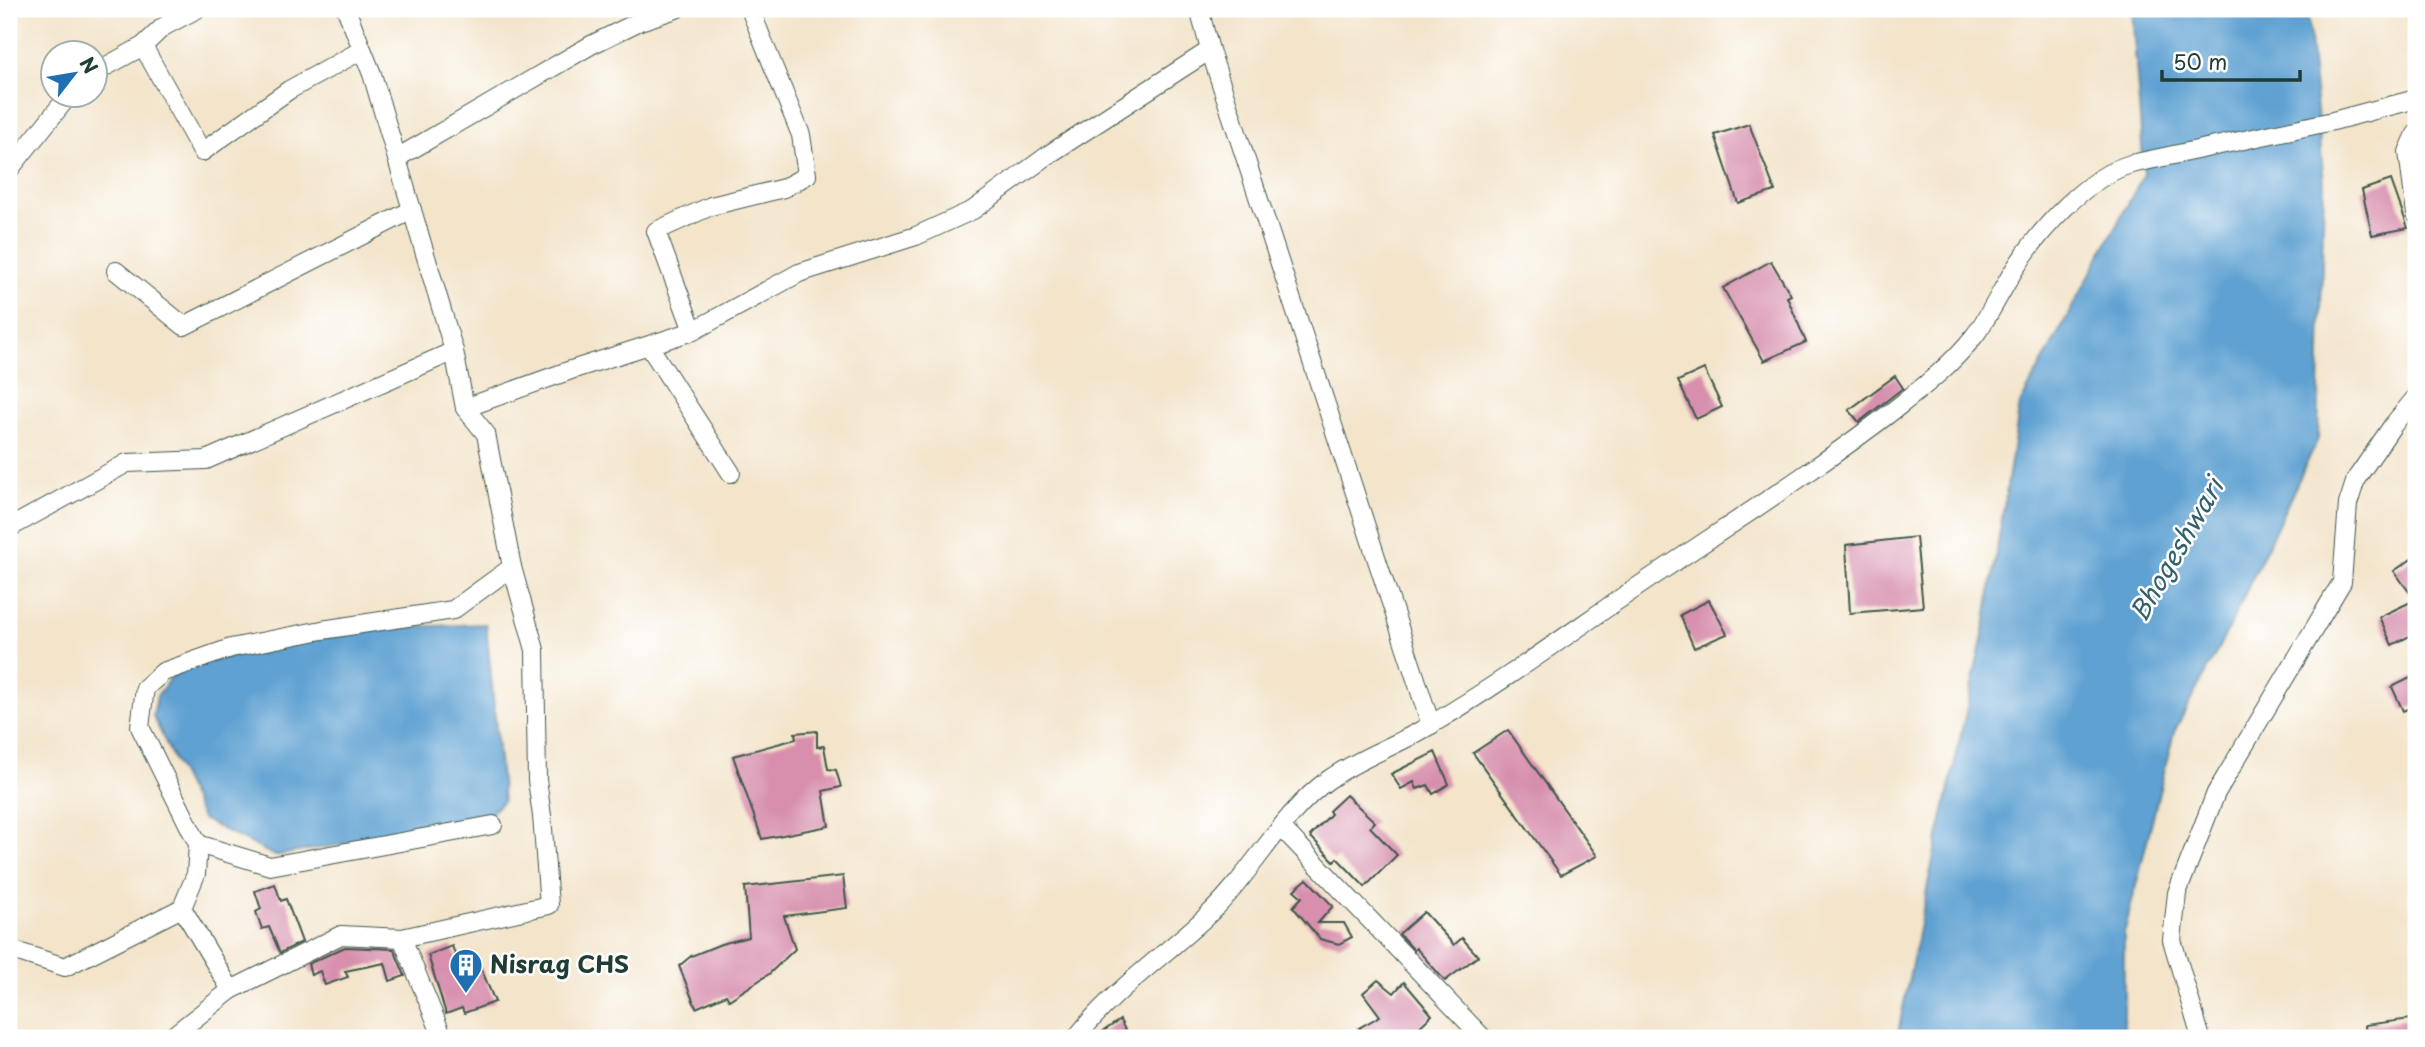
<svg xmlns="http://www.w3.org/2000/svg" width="2425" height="1047" font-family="'Playpen Sans',sans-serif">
<rect width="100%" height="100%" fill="#fff"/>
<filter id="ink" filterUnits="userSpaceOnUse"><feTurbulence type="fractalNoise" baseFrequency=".0143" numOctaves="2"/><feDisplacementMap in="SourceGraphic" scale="14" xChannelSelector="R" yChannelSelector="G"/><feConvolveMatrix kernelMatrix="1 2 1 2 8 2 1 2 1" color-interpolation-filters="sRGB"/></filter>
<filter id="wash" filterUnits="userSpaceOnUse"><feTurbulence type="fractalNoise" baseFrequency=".00686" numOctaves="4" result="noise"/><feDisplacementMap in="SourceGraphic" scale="28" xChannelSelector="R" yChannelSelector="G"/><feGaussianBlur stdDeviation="1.57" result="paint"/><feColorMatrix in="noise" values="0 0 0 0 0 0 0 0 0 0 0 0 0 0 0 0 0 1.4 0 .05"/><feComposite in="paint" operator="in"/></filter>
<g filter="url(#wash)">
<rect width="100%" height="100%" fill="#f3e4ca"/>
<g fill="#5fa1d2" stroke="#3f6f83" stroke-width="2">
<path d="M2132,9H2307L2324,182L2318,439L2227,632L2174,732L2124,934V1038H1897L1931,869L1985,626L2020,404L2144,174Z"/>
<path d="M486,624L503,801L484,819L275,856L202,819L153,716L157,696L171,677L197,665L258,649L381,628Z"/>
</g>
<g id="blocks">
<g fill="#d78fad">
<path d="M1749,124L1775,191L1738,203L1715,135Z"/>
<path d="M2391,180L2408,228L2372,235L2362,190Z"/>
<path d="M1771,261L1791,295L1787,297L1806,342L1764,361L1723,288Z"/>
<path d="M1704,369L1722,407L1696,419L1678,381Z"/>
<path d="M1895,376L1903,388L1859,422L1849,410Z"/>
<path d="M1916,537L1923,607L1850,613L1846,545Z"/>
<path d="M2416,556V633L2392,645L2379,617L2415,600L2394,571Z"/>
<path d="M1709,600L1727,634L1694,648L1680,615Z"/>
<path d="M2416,675V705L2403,711L2392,687Z"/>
<path d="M1508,730L1597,856L1561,875L1473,753Z"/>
<path d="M817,731V747L824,746L828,769L836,770L841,787L823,791L829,826L762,839L733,756L796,739L795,733Z"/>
<path d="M1435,752L1449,784L1433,794L1428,785L1417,789L1414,782L1401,789L1391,774Z"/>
<path d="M1346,795L1375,822L1370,827L1397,855L1365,887L1337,858L1334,861L1310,836L1331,814L1329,811Z"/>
<path d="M843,876L847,908L784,916L795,949L769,974L729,1000L726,995L696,1008L679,966L691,956L721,944L749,937L745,887Z"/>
<path d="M1307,879L1333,906L1318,923H1344L1352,937L1339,944L1320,939L1293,907L1302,897L1294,890Z"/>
<path d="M275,884L281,901L286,899L302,942L280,953L269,927L262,929L256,912L261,909L255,891Z"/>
<path d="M1424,912L1454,945L1462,938L1478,956L1445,981L1416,948L1414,950L1399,934Z"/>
<path d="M452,946L463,975L481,968L495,1002L464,1013L462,1008L446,1014L428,955Z"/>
<path d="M345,947L394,949L405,976L390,981L385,963L345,971L348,977L325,985L320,971L311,975L308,964Z"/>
<path d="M1378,980L1394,993L1404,982L1432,1015L1408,1038H1371L1359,1028L1380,1016L1363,993Z"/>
<path d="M2410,1019L2413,1038H2366L2365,1025Z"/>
<path d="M1120,1020L1129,1038H1093Z"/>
</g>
</g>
</g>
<g filter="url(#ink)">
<use href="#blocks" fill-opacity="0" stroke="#3f564a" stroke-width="2"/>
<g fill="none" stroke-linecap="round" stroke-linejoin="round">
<defs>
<g id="minor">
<path d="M1199,9L1210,50L1431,725"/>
<path d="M143,46L163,27L197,9"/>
<path d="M94,73L143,46L202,152L289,90L362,50"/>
<path d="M2416,134L2408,152L2416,214"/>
<path d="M397,158L591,45L640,21L676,9"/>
<path d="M9,170L70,94"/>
<path d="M116,271L184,326L412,210"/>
<path d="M693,331L656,231L711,206L784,188L807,175L801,135L750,9"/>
<path d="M649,346L731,473"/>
<path d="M465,408L571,370L693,331L799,273L916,236L973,210L1051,153L1210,50"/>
<path d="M9,528L127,463L206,460L454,351"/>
<path d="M1282,828L1483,1038"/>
<path d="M198,844L270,866L493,825"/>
<path d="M182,908L196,874L198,844L140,727L145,688L163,672L231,648L322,630L453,610L512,567"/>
<path d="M402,938L443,1038"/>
<path d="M9,949L65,967L182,908L231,990L341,935L402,938L549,905L542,816L537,780L535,650L512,567L486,434L465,408L454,351L412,210L372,74L346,9"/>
<path d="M170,1038L231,990"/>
<path d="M1076,1038C1113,990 1163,957 1208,915C1251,875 1282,813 1328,780C1360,757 1399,745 1432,724C1506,680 1575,629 1646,581C1731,524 1818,469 1899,406C1926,385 1953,363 1975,335C1990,315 2001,291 2014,270C2039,231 2086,177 2131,164L2333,121L2416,99"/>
<path d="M2201,1038L2172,940L2177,893L2216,793L2342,582L2348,504L2356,479L2393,425L2416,397"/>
</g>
</defs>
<use href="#minor" stroke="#3f564a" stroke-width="20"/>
<use href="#minor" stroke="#fff" stroke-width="18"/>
</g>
</g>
<defs>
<symbol id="building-pin" viewBox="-11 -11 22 30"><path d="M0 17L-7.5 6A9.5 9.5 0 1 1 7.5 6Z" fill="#1f6fb2" stroke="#fff"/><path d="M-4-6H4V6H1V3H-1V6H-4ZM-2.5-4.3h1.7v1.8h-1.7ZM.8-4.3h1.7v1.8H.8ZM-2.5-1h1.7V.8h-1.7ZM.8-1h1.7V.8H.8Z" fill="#fff"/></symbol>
</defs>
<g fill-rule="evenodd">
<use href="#building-pin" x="447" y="946" width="38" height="52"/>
</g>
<g text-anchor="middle" stroke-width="5" stroke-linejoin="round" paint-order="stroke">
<g font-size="24" font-weight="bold" fill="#1f3d34" stroke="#fff" text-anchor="start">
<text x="490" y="973">Nisrag CHS</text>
</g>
<g font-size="26" font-style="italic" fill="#35606b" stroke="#fff">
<text transform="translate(2177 550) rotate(-60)" y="9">Bhogeshwari</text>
</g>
</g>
<rect width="2425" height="1047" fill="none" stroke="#fff" stroke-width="35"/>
<g transform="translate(74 74) rotate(59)"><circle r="33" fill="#ffffff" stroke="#a5b1ae" stroke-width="2"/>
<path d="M0-5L12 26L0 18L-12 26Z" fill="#1f6fb2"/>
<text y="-10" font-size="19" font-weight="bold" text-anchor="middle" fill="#1f3d34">N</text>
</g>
<path d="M2162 70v10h138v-10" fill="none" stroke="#1f3d34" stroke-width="3.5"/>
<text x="2173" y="70" font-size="21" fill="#1f3d34" stroke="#ffffff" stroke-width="5" paint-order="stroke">50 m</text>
</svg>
